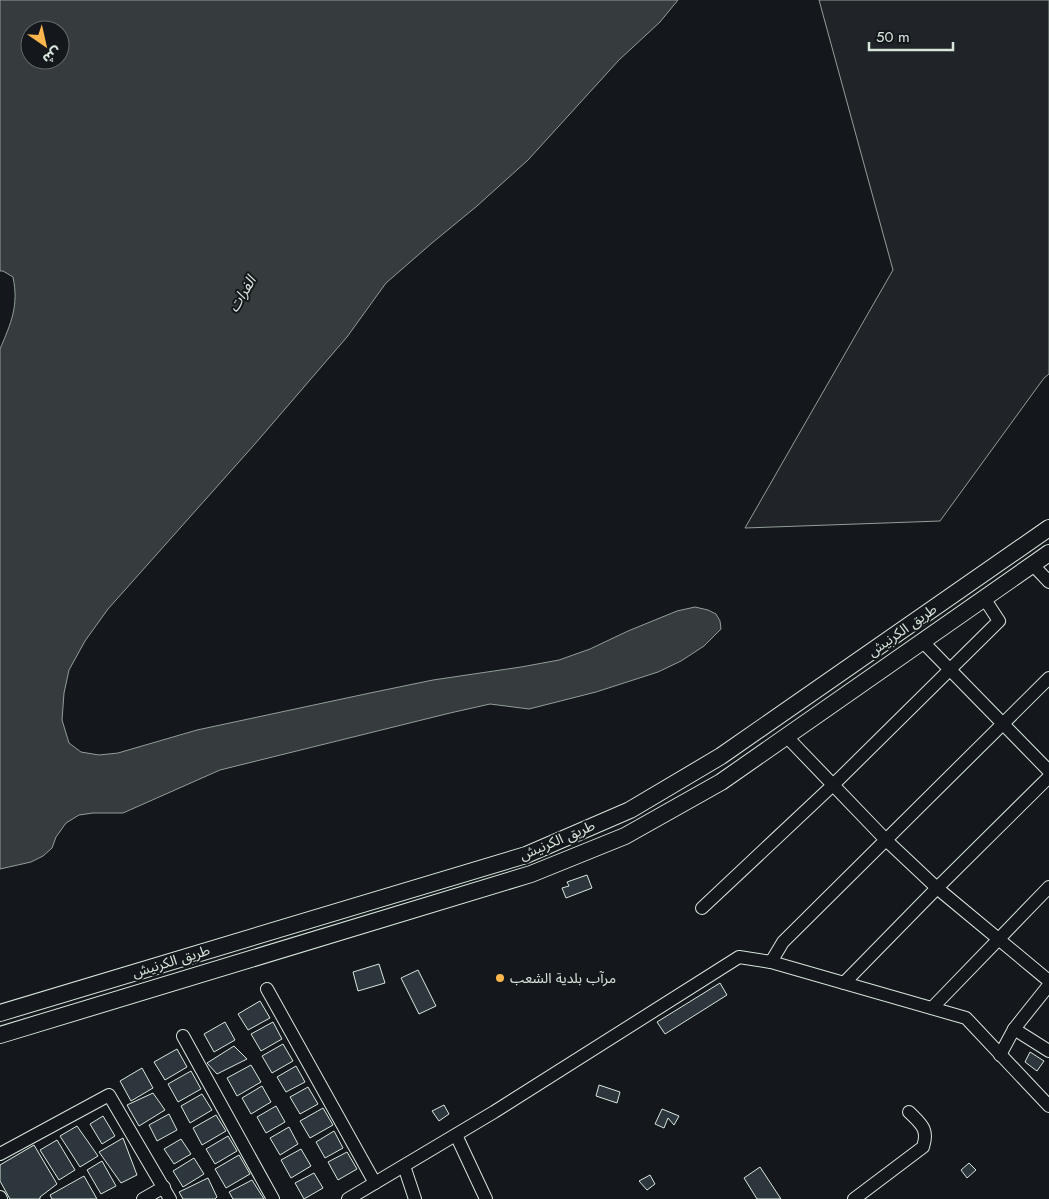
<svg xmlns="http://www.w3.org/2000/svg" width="1049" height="1199" font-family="Jost,'Noto Sans Arabic',sans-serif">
<rect width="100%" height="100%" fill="#14181c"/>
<path fill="#202428" stroke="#939e99" d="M819,0H1049V374L1044,378L940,521L745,528L893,270Z"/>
<path fill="#363b3e" stroke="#939e99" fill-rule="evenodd" d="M0,0H678L660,22L619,60L528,160L477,206L432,243L386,283L347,337L254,445L108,609L85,641L69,670L64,693L62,720L69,743L81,752L99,755L118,753L197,730L370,693L433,680L521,667L559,660L590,649L628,631L677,611L695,607L708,610L716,614L720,621L721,629L704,646L681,661L658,672L596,692L529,709L490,704L450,713L220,770L123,813H93L79,815L66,823L56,837L52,848L43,856L31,862L0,869V349C11,323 19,306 13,277L3,271H0ZM30,30H60V60H30Z"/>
<g fill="#2c363c" stroke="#d8e6dc">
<path d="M587,875L592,888L566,898L562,888L569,886L567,882Z"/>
<path d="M379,964L385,983L358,991L353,972Z"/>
<path d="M418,970L436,1006L419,1014L401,978Z"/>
<path d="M720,983L727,995L665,1034L657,1022Z"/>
<path d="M260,1001L270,1018L248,1030L238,1014Z"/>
<path d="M225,1022L235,1040L214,1052L204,1034Z"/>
<path d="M273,1022L282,1039L261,1051L251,1034Z"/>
<path d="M283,1044L293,1061L272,1073L262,1056Z"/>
<path d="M234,1046L247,1059L217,1074L207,1063Z"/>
<path d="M177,1049L187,1067L165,1080L154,1062Z"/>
<path d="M1030,1052L1044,1061L1037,1071L1025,1062Z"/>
<path d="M251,1065L261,1082L237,1096L227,1078Z"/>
<path d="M296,1066L305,1082L286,1092L277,1077Z"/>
<path d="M142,1068L153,1088L131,1101L120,1081Z"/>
<path d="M191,1071L201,1089L178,1102L168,1084Z"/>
<path d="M599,1085L620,1092L617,1103L596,1096Z"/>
<path d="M262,1086L271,1102L251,1114L242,1098Z"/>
<path d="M308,1087L318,1104L300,1114L290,1097Z"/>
<path d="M153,1093L165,1110L139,1126L127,1105Z"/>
<path d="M202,1094L212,1110L190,1123L181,1106Z"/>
<path d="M444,1105L449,1114L439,1121L432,1111Z"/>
<path d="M276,1106L285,1122L266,1133L257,1117Z"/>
<path d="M323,1108L333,1125L310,1138L300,1121Z"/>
<path d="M662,1109L679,1116L674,1125L668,1118L664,1128L655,1124Z"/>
<path d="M169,1114L177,1130L157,1141L149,1125Z"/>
<path d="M216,1115L226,1131L202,1145L193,1128Z"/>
<path d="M103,1116L115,1136L102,1144L90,1124Z"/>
<path d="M77,1126L98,1156L80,1167L60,1136Z"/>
<path d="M289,1127L298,1144L280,1155L270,1138Z"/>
<path d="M334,1131L343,1148L325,1158L316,1142Z"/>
<path d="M228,1136L237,1151L215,1164L206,1149Z"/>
<path d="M123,1138L137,1175L121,1183L99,1152Z"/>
<path d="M181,1139L191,1154L174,1164L164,1149Z"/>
<path d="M57,1140L75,1170L59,1180L40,1150Z"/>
<path d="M34,1145L57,1184L40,1197V1199H10L0,1181V1165Z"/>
<path d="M301,1149L311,1166L291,1178L281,1160Z"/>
<path d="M347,1152L357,1169L338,1180L328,1162Z"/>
<path d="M239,1155L250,1174L226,1188L215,1169Z"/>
<path d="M194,1158L204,1174L183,1187L173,1171Z"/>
<path d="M102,1161L116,1186L101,1194L87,1170Z"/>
<path d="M969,1163L976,1170L967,1178L961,1170Z"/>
<path d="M760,1167L781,1199H757L744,1178Z"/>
<path d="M314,1173L323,1188L304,1199L295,1183Z"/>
<path d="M650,1175L655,1184L647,1190L639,1181Z"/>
<path d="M84,1176L97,1199H52L50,1195Z"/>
<path d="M208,1178L217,1197L215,1199H183L179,1192Z"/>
<path d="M252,1180L264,1199H233L229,1192Z"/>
</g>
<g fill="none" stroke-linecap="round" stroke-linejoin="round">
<defs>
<g id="minor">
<path d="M1032,564L1049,582"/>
<path d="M922,641L1049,771"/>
<path d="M786,736L886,840L937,888L1049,981"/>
<path d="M702,908L833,785L999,621L984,598"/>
<path d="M771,962L783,942L1049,678"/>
<path d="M844,983L937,888L1049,777"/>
<path d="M267,989L375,1183"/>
<path d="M932,1008L1049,887"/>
<path d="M1014,1029L1049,1051"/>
<path d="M183,1036L273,1199"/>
<path d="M1000,1055L1014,1029L1049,985"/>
<path d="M456,1135L486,1199"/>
<path d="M0,1154L109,1095L170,1199"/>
<path d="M404,1166L415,1199"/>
<path d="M0,1197L1,1199"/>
<path d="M143,1199L164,1187"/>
<path d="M348,1199L494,1112L739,957L771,962L966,1018L1049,1106"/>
<path d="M854,1199L923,1147C929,1129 921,1124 909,1112"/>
</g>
<g id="major">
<path d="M0,1013L526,855L630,810L721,756L1049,528"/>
<path d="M0,1035L531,874L625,836L721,782L1049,553"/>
</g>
</defs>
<use href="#minor" stroke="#d8e6dc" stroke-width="14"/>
<use href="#major" stroke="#d8e6dc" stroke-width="18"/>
<use href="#minor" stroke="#14181c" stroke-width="12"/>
<use href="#major" stroke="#14181c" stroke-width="16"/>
</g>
<circle fill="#ffb74d" stroke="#14181c" stroke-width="2" cx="500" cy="978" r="5"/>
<g text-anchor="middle" stroke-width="4" stroke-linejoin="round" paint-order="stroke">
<g font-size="14" fill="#d8e6dc" stroke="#14181c">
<text transform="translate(902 630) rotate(-35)" y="5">طريق الكرنيش</text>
<text transform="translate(557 840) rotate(-23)" y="5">طريق الكرنيش</text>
<text transform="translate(171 961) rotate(-17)" y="5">طريق الكرنيش</text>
</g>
<g font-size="14" fill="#d8e6dc" stroke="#14181c" text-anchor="start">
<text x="510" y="983">مرآب بلدية الشعب</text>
</g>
<g font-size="15" font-style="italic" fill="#d8e6dc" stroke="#14181c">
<text transform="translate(242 294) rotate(-59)" y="5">الفرات</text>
</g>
</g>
<g transform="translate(45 45) rotate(146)"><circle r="24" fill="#14181c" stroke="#626a69"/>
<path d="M0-4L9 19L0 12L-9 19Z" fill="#ffb74d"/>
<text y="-8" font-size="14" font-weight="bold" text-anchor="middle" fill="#d8e6dc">ش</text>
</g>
<path d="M869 42v8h84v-8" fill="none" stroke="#d8e6dc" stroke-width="2.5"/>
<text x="876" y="42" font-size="15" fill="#d8e6dc" stroke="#14181c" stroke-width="4" paint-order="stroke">50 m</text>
</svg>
